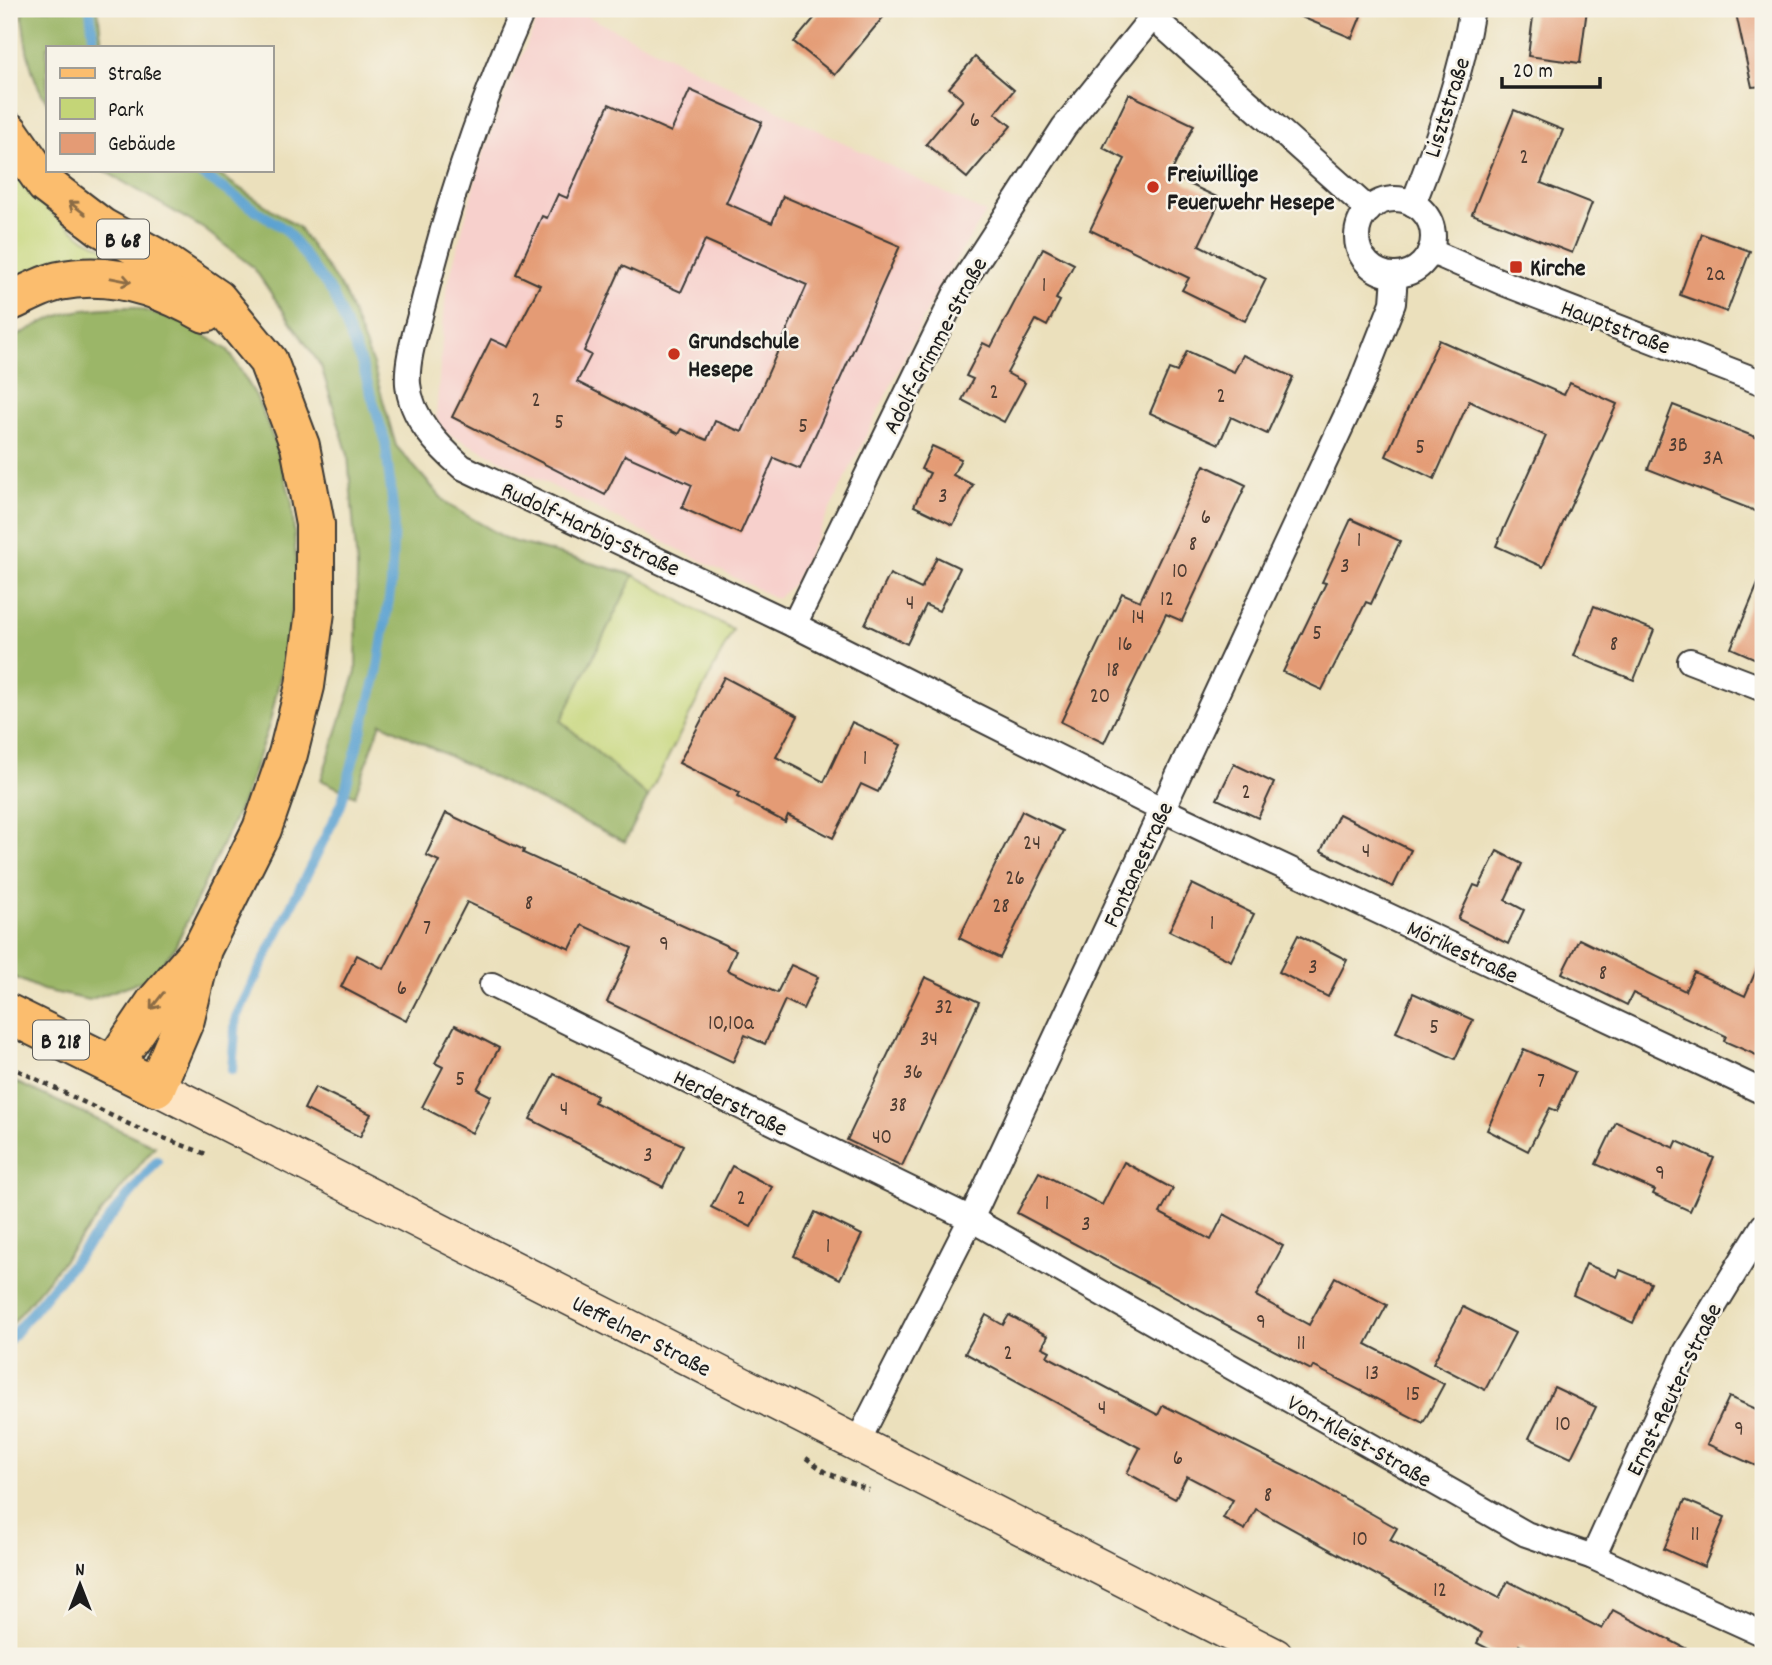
<svg xmlns="http://www.w3.org/2000/svg" width="1772" height="1665" font-family="Dekko,sans-serif">
<rect width="100%" height="100%" fill="#f7f3e8"/>
<filter id="ink" filterUnits="userSpaceOnUse"><feTurbulence type="fractalNoise" baseFrequency=".0143" numOctaves="2"/><feDisplacementMap in="SourceGraphic" scale="14" xChannelSelector="R" yChannelSelector="G"/><feConvolveMatrix kernelMatrix="1 2 1 2 8 2 1 2 1" color-interpolation-filters="sRGB"/></filter>
<filter id="wash" filterUnits="userSpaceOnUse"><feTurbulence type="fractalNoise" baseFrequency=".00686" numOctaves="4" result="noise"/><feDisplacementMap in="SourceGraphic" scale="28" xChannelSelector="R" yChannelSelector="G"/><feGaussianBlur stdDeviation="1.57" result="paint"/><feColorMatrix in="noise" values="0 0 0 0 0 0 0 0 0 0 0 0 0 0 0 0 0 1.4 0 .05"/><feComposite in="paint" operator="in"/></filter>
<g filter="url(#wash)">
<rect width="100%" height="100%" fill="#ebe0bc"/>
<path fill="#f7d0cc" d="M542,9H573L986,213L941,283L794,583L777,599L443,431L436,417L446,291L480,162L508,87Z"/>
<g fill="#c4d577" stroke="#70784a" stroke-width="2">
<path d="M9,161L30,195L83,238L143,267L9,284Z"/>
<path d="M634,575L733,630L648,797L561,721Z"/>
</g>
<g fill="#9bb668" stroke="#5c6942" stroke-width="2">
<path d="M22,9H98L102,47H47V102C29,76 24,40 22,9Z"/>
<path d="M103,170H212L298,227L344,292L373,365L396,446L447,504L509,540L634,575L561,721L648,797L625,842L381,723L355,796L321,780L356,672L357,568L348,455L321,366L253,267L204,229Z"/>
<path d="M132,307L183,322L228,350L256,396L275,443L292,502L297,575L287,646L270,722L244,798L174,949L150,978L89,1000L43,990L9,975V341C58,311 75,308 132,307Z"/>
<path d="M9,1079L155,1146L9,1328Z"/>
</g>
<g fill="none" stroke-linecap="round" stroke-linejoin="round">
<g stroke="#5ca2d1" stroke-width="10">
<path d="M90,9L94,47"/>
<path d="M195,170L286,230L333,294L362,365L385,440L394,517L391,586L377,674L341,805L236,1017L232,1070"/>
<path d="M9,1340L157,1161"/>
</g>
</g>
<g id="blocks">
<g fill="#e49b75" fill-rule="evenodd">
<path d="M822,9H890L835,75L794,42Z"/>
<path d="M1282,9H1348L1361,16L1352,38Z"/>
<path d="M1534,9H1587L1580,63L1528,56Z"/>
<path d="M1735,9H1763V86L1752,87Z"/>
<path d="M975,57L1014,90L995,113L1011,126L967,178L926,144L963,100L949,88Z"/>
<path d="M690,90L762,122L726,203L772,223L783,196L900,246L800,469L774,458L740,534L682,508L692,485L625,455L605,495L452,417L491,339L508,347L540,285L516,274L542,216L547,218L558,194L567,198L609,104L671,132ZM705,240L807,285L742,432L715,421L707,440L682,429L679,434L577,382L591,355L584,351L622,266L681,292Z"/>
<path d="M1129,94L1194,125L1170,175L1221,199L1199,245L1266,279L1245,321L1182,290L1189,278L1090,230L1125,159L1103,148Z"/>
<path d="M1514,110L1563,130L1541,183L1592,203L1572,253L1472,214Z"/>
<path d="M1702,234L1750,251L1727,312L1680,295Z"/>
<path d="M1043,248L1074,264L1056,299L1060,301L1047,326L1036,320L1007,373L1025,383L1004,422L962,400L973,379L966,376L983,343L991,347Z"/>
<path d="M1439,340L1564,395L1570,383L1617,404L1543,567L1496,546L1546,436L1469,401L1434,479L1386,456Z"/>
<path d="M1187,351L1234,372L1243,355L1293,377L1267,434L1231,417L1219,444L1150,413L1169,369L1177,372Z"/>
<path d="M1673,405L1763,440V514L1648,469Z"/>
<path d="M932,446L961,459L953,475L973,485L953,525L914,506L930,473L921,469Z"/>
<path d="M1204,465L1246,485L1182,621L1166,614L1104,743L1061,722L1122,593L1140,601Z"/>
<path d="M1351,519L1400,541L1371,604L1366,602L1322,690L1283,672L1326,583L1322,582Z"/>
<path d="M937,557L960,568L939,611L926,605L907,644L865,624L890,574L921,589Z"/>
<path d="M1763,572V662L1731,648Z"/>
<path d="M1594,606L1654,630L1634,680L1574,656Z"/>
<path d="M724,677L798,716L776,757L824,782L852,722L901,745L878,792L861,784L833,838L788,815L785,822L737,797L739,793L679,763Z"/>
<path d="M1234,764L1274,783L1258,818L1217,799Z"/>
<path d="M1022,811L1063,831L1000,958L959,938Z"/>
<path d="M446,813L524,850L523,853L736,950L727,970L777,993L791,965L818,977L803,1009L785,1000L765,1044L745,1035L733,1062L607,1002L632,948L582,925L570,949L467,902L406,1021L341,987L357,955L384,969L439,861L426,855Z"/>
<path d="M1339,814L1411,850L1393,887L1321,851Z"/>
<path d="M1497,851L1522,864L1505,900L1524,910L1508,944L1458,919L1474,885L1479,887Z"/>
<path d="M1192,884L1254,914L1231,961L1169,931Z"/>
<path d="M1298,935L1347,960L1328,997L1279,972Z"/>
<path d="M1579,939L1685,991L1694,972L1745,996L1763,955V1058L1724,1041L1726,1036L1633,993L1627,1005L1562,973Z"/>
<path d="M925,977L979,1002L902,1166L847,1140Z"/>
<path d="M1413,993L1473,1020L1455,1059L1396,1032Z"/>
<path d="M455,1025L499,1048L477,1089L491,1096L472,1133L422,1107L443,1067L435,1063Z"/>
<path d="M1524,1049L1575,1072L1557,1111L1550,1108L1528,1151L1487,1130Z"/>
<path d="M554,1074L597,1096L594,1102L683,1145L663,1187L530,1119Z"/>
<path d="M315,1087L371,1114L360,1137L304,1109Z"/>
<path d="M1616,1122L1674,1148L1677,1141L1714,1158L1690,1211L1653,1194L1655,1190L1596,1164Z"/>
<path d="M1124,1162L1173,1189L1160,1213L1211,1240L1224,1214L1283,1246L1256,1296L1309,1325L1335,1277L1387,1305L1366,1344L1444,1384L1423,1423L1313,1366L1311,1370L1017,1213L1039,1172L1102,1205Z"/>
<path d="M732,1166L772,1187L751,1227L711,1207Z"/>
<path d="M815,1212L862,1235L840,1279L794,1256Z"/>
<path d="M1586,1264L1617,1277L1620,1270L1651,1283L1633,1323L1573,1295Z"/>
<path d="M1463,1307L1515,1333L1485,1390L1433,1363Z"/>
<path d="M986,1315L1003,1325L1009,1315L1048,1336L1042,1347L1050,1351L1047,1356L1158,1415L1163,1405L1308,1478L1397,1528L1390,1540L1499,1598L1508,1581L1602,1629L1613,1610L1700,1656H1541L1519,1645L1514,1656H1502L1477,1643L1482,1633L1256,1509L1245,1530L1223,1518L1233,1500L1187,1476L1175,1499L1127,1473L1140,1448L965,1353Z"/>
<path d="M1554,1387L1596,1407L1571,1458L1529,1438Z"/>
<path d="M1729,1397L1763,1412V1451L1756,1466L1707,1444Z"/>
<path d="M1685,1500L1725,1517L1704,1567L1664,1549Z"/>
</g>
</g>
</g>
<g filter="url(#ink)">
<use href="#blocks" fill-opacity="0" stroke="#3b3934" stroke-width="2"/>
<g fill="none" stroke-linecap="round" stroke-linejoin="round">
<defs>
<g id="street">
<path d="M523,9C481,103 449,200 424,300C418,326 406,357 408,384C411,418 438,446 462,467L794,625L1163,810L1763,1092"/>
<path d="M1144,9L1369,210"/>
<circle cx="1395" cy="237" r="38"/>
<path d="M1413,204C1438,140 1461,77 1472,9"/>
<path d="M1430,251L1506,284L1763,383"/>
<path d="M794,625L956,293L1064,127L1153,16"/>
<path d="M1690,661L1763,689"/>
<path d="M492,985L971,1219L1526,1534L1593,1557L1763,1634"/>
<path d="M856,1445L971,1219L1361,384L1393,303L1395,275"/>
<path d="M1593,1557L1686,1352L1763,1226"/>
</g>
<path id="secondary" d="M156,1087L1275,1656"/>
<path id="primary" d="M9,1014L156,1087"/>
<g id="highway">
<path d="M9,132L46,185L101,227L157,258L217,299L268,361L300,446L315,524V612L305,686L288,754L262,829L202,949L185,1019L156,1087"/>
<path d="M9,302C25,295 42,285 59,281C111,270 161,287 205,313"/>
<path d="M113,1065L155,1003L198,953"/>
</g>
</defs>
<use href="#street" stroke="#3b3934" stroke-width="28"/>
<use href="#secondary" stroke="#3b3934" stroke-width="38"/>
<use href="#primary" stroke="#3b3934" stroke-width="42"/>
<use href="#highway" stroke="#3b3934" stroke-width="42"/>
<g stroke="#3b3934" stroke-width="4.5" stroke-dasharray="5 5" stroke-linecap="butt">
<path d="M9,1066L137,1128L209,1155"/>
<path d="M806,1458L825,1472L869,1490"/>
</g>
<use href="#street" stroke="#fff" stroke-width="24"/>
<use href="#secondary" stroke="#fde5c5" stroke-width="35"/>
<use href="#primary" stroke="#fbbd6e" stroke-width="38"/>
<use href="#highway" stroke="#fbbd6e" stroke-width="38"/>
</g>
<defs><path id="oneway-shaft" d="M-6 0H5M1.5-3L5.5 0L1.5 3" fill="none" stroke-width="1.6" stroke-linecap="round" stroke-linejoin="round" transform="scale(1.75)"/></defs>
<g stroke="#8c6c45">
<use href="#oneway-shaft" transform="translate(77 208) rotate(-143)"/>
<use href="#oneway-shaft" transform="translate(121 280) rotate(11)"/>
<use href="#oneway-shaft" transform="translate(157 1001) rotate(128)"/>
</g>
</g>
<g fill="#c8321e" stroke="#f7f3e8" stroke-width="2.5">
<circle cx="1153" cy="187" r="7"/>
<rect x="1509" y="260" width="14" height="14" rx="3.5"/>
<circle cx="674" cy="354" r="7"/>
</g>
<g text-anchor="middle" stroke-width="5" stroke-linejoin="round" paint-order="stroke">
<g font-size="21" fill="#4e3c32">
<text x="975" y="126">6</text>
<text x="1524" y="163">2</text>
<text x="1715" y="280">2a</text>
<text x="1044" y="291">1</text>
<text x="994" y="398">2</text>
<text x="1221" y="402">2</text>
<text x="536" y="406">2</text>
<text x="559" y="428">5</text>
<text x="803" y="432">5</text>
<text x="1678" y="451">3B</text>
<text x="1420" y="453">5</text>
<text x="1713" y="464">3A</text>
<text x="943" y="502">3</text>
<text x="1206" y="523">6</text>
<text x="1359" y="546">1</text>
<text x="1193" y="550">8</text>
<text x="1345" y="572">3</text>
<text x="1180" y="577">10</text>
<text x="1167" y="605">12</text>
<text x="910" y="609">4</text>
<text x="1138" y="623">14</text>
<text x="1317" y="639">5</text>
<text x="1125" y="650">16</text>
<text x="1614" y="650">8</text>
<text x="1113" y="676">18</text>
<text x="1100" y="702">20</text>
<text x="865" y="764">1</text>
<text x="1246" y="798">2</text>
<text x="1032" y="849">24</text>
<text x="1366" y="857">4</text>
<text x="1015" y="884">26</text>
<text x="529" y="909">8</text>
<text x="1001" y="912">28</text>
<text x="1212" y="929">1</text>
<text x="427" y="934">7</text>
<text x="664" y="950">9</text>
<text x="1313" y="973">3</text>
<text x="1603" y="979">8</text>
<text x="402" y="994">6</text>
<text x="944" y="1013">32</text>
<text x="731" y="1029">10,10a</text>
<text x="1434" y="1033">5</text>
<text x="929" y="1045">34</text>
<text x="913" y="1078">36</text>
<text x="460" y="1085">5</text>
<text x="1541" y="1087">7</text>
<text x="898" y="1111">38</text>
<text x="564" y="1115">4</text>
<text x="882" y="1143">40</text>
<text x="648" y="1161">3</text>
<text x="1660" y="1179">9</text>
<text x="741" y="1204">2</text>
<text x="1047" y="1209">1</text>
<text x="1086" y="1230">3</text>
<text x="828" y="1252">1</text>
<text x="1261" y="1328">9</text>
<text x="1301" y="1349">11</text>
<text x="1008" y="1359">2</text>
<text x="1372" y="1379">13</text>
<text x="1413" y="1400">15</text>
<text x="1102" y="1414">4</text>
<text x="1563" y="1430">10</text>
<text x="1739" y="1435">9</text>
<text x="1178" y="1464">6</text>
<text x="1268" y="1501">8</text>
<text x="1695" y="1540">11</text>
<text x="1360" y="1545">10</text>
<text x="1440" y="1596">12</text>
</g>
<g fill="#f7f3e8" stroke="#5e5c59" stroke-width="2">
<rect x="97" y="219.5" width="52" height="39" rx="5"/>
<rect x="33" y="1020.5" width="56" height="39" rx="5"/>
</g>
<g font-size="23" font-weight="bold" fill="#1c1c1c">
<text x="123" y="247">B 68</text>
<text x="61" y="1048">B 218</text>
</g>
<g font-size="24" fill="#1c1c1c" stroke="#f7f3e8">
<text transform="translate(1446 107) rotate(-72)" y="8">Lisztstraße</text>
<text transform="translate(1616 326) rotate(21)" y="8">Hauptstraße</text>
<text transform="translate(934 345) rotate(-62)" y="8">Adolf-Grimme-Straße</text>
<text transform="translate(591 528) rotate(25)" y="8">Rudolf-Harbig-Straße</text>
<text transform="translate(1137 864) rotate(-65)" y="8">Fontanestraße</text>
<text transform="translate(1463 951) rotate(25)" y="8">Mörikestraße</text>
<text transform="translate(731 1102) rotate(26)" y="8">Herderstraße</text>
<text transform="translate(642 1335) rotate(27)" y="8">Ueffelner Straße</text>
<text transform="translate(1673 1389) rotate(-64)" y="8">Ernst-Reuter-Straße</text>
<text transform="translate(1360 1440) rotate(30)" y="8">Von-Kleist-Straße</text>
</g>
<g font-size="24" font-weight="bold" fill="#1c1c1c" stroke="#f7f3e8" text-anchor="start">
<text x="1167" y="181">Freiwillige<tspan x="1167" dy="28">Feuerwehr Hesepe</tspan></text>
<text x="1530" y="275">Kirche</text>
<text x="688" y="348">Grundschule<tspan x="688" dy="28">Hesepe</tspan></text>
</g>
</g>
<rect width="1772" height="1665" fill="none" stroke="#f7f3e8" stroke-width="35"/>
<rect x="46" y="46" width="228" height="126" fill="#f7f3e8" stroke="#9f9d96" stroke-width="2"/>
<rect x="60" y="68" width="35" height="10" fill="#fbbd6e" stroke="#9f9d96" stroke-width="2"/>
<text x="108" y="80" font-size="21" fill="#1c1c1c">Straße</text>
<rect x="60" y="98" width="35" height="21" fill="#c4d577" stroke="#9f9d96" stroke-width="2"/>
<text x="108" y="116" font-size="21" fill="#1c1c1c">Park</text>
<rect x="60" y="133" width="35" height="21" fill="#e49b75" stroke="#9f9d96" stroke-width="2"/>
<text x="108" y="150" font-size="21" fill="#1c1c1c">Gebäude</text>
<g transform="translate(80 1585)" stroke="#f7f3e8" stroke-width="5" paint-order="stroke">
<path d="M0-5L12 26L0 18L-12 26Z" fill="#1c1c1c"/>
<text y="-10" font-size="19" font-weight="bold" text-anchor="middle" fill="#1c1c1c">N</text>
</g>
<path d="M1502 77v10h98v-10" fill="none" stroke="#1c1c1c" stroke-width="3.5"/>
<text x="1513" y="77" font-size="21" fill="#1c1c1c" stroke="#f7f3e8" stroke-width="5" paint-order="stroke">20 m</text>
</svg>
